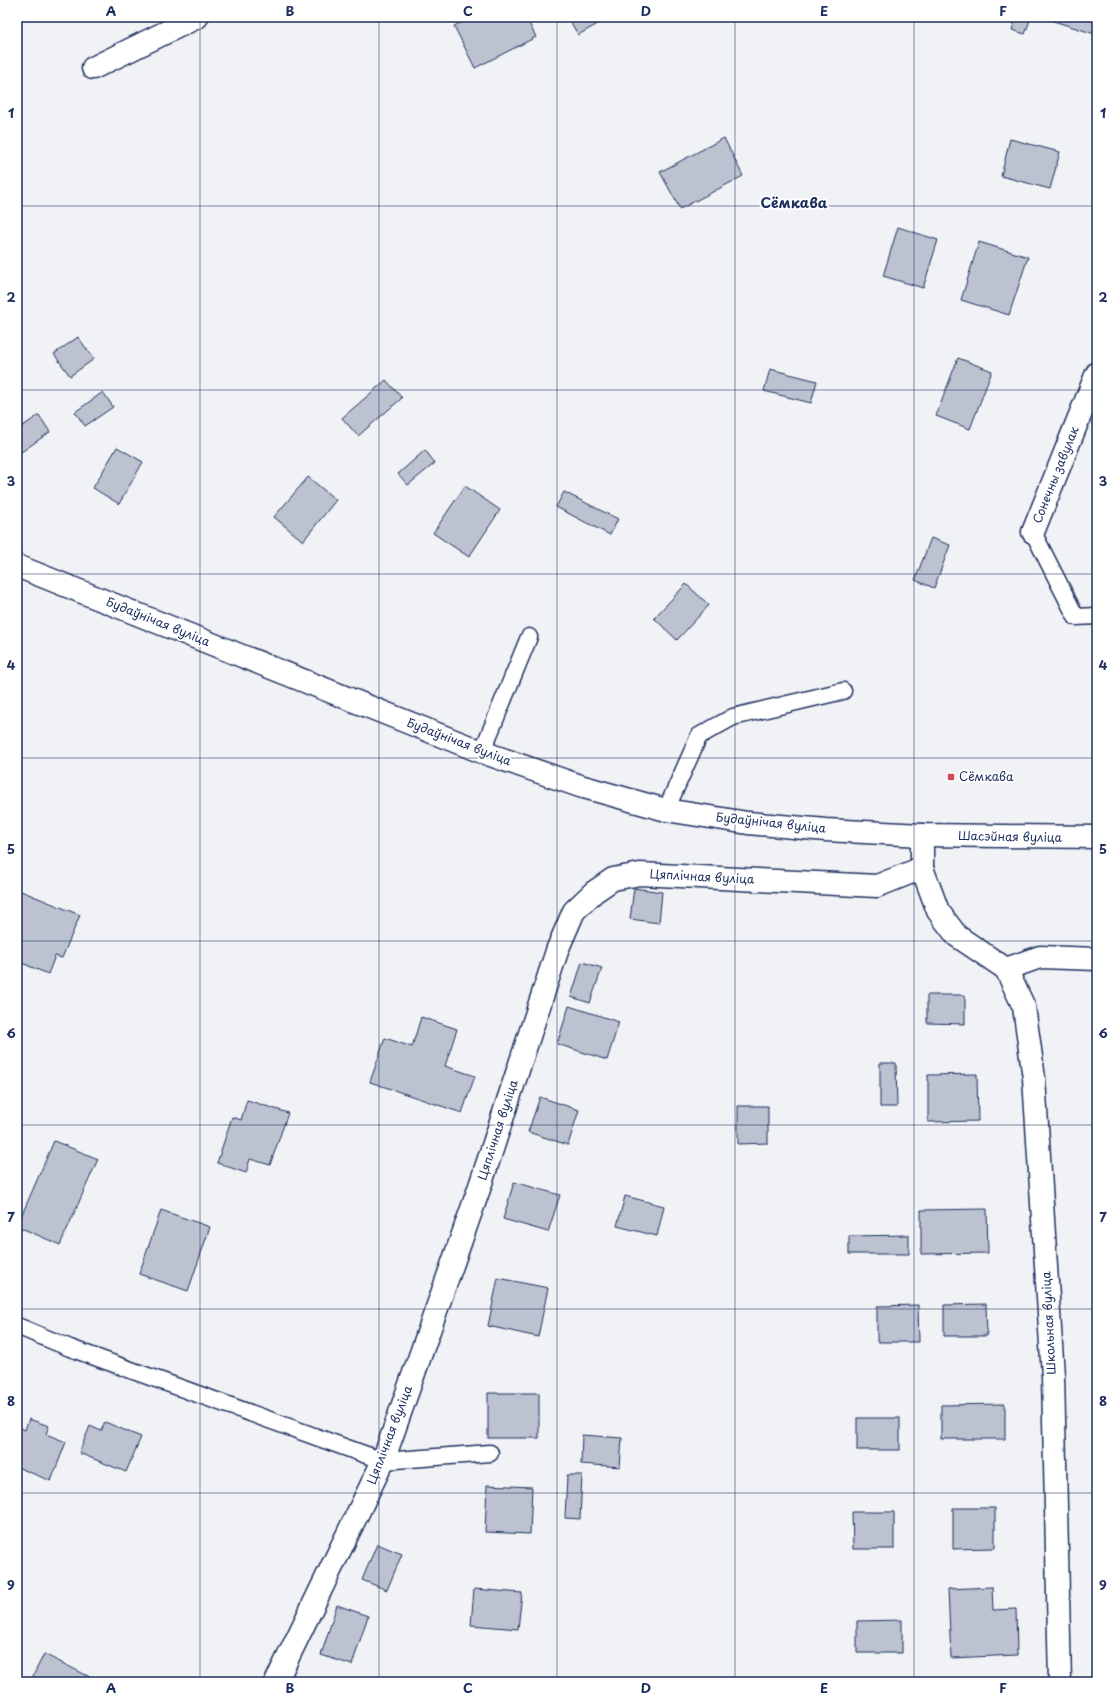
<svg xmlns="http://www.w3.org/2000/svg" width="1114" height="1699" font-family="'Playpen Sans',sans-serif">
<rect width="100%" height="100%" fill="#f1f2f5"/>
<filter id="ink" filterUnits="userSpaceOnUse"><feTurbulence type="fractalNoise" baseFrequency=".025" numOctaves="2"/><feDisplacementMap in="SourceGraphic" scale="8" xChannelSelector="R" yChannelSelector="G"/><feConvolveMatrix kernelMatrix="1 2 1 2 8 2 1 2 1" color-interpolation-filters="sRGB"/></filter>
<g filter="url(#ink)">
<g fill="#bcc2d0" stroke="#1b2f5e">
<path d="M472,17H526L536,37L475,68L454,26Z"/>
<path d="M568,17H610L578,35Z"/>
<path d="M1016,17H1031L1025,34L1012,30Z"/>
<path d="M1047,17H1097V27L1095,34L1047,19Z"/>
<path d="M724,138L743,176L680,209L660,172Z"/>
<path d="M1010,139L1060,152L1050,189L1001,176Z"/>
<path d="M898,227L938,240L923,288L883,276Z"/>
<path d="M979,242L1028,257L1009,315L961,300Z"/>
<path d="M78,337L94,359L70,376L54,354Z"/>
<path d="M958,358L992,371L970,429L936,416Z"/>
<path d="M770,369L817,381L811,403L764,391Z"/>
<path d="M386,380L402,398L358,436L342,418Z"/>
<path d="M103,392L113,407L85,426L75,412Z"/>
<path d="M39,415L50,432L17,455V430Z"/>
<path d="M117,447L143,462L119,504L93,488Z"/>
<path d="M425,450L435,463L408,485L398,474Z"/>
<path d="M308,477L336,500L303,541L274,517Z"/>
<path d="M465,486L500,510L469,557L433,533Z"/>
<path d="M564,492L618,519L610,535L556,507Z"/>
<path d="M931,538L950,545L934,588L915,580Z"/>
<path d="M686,584L709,605L677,640L654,618Z"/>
<path d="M634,888L662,892L659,923L630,919Z"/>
<path d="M21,891L80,915L62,958L55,956L48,974L17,961V900Z"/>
<path d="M582,962L602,968L590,1003L571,997Z"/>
<path d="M927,995H965V1024L927,1023Z"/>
<path d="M569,1006L619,1022L607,1060L557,1044Z"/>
<path d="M421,1017L457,1029L445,1066L475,1076L462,1113L370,1082L385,1038L412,1047Z"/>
<path d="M880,1063H896L897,1107H880Z"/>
<path d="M977,1074L978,1121L928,1122V1075Z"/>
<path d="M540,1097L579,1110L568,1145L528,1132Z"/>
<path d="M247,1100L288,1113L270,1165L250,1159L246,1173L217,1163L232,1117L241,1120Z"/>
<path d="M738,1106H768V1143L738,1144Z"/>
<path d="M54,1141L98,1159L60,1245L17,1226Z"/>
<path d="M514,1182L560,1195L548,1232L503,1219Z"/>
<path d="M625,1196L664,1206L657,1236L617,1226Z"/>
<path d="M987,1209L988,1253L921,1254V1210Z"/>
<path d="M161,1210L210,1227L188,1291L139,1274Z"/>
<path d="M909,1235V1254H849V1236Z"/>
<path d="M498,1278L548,1288L538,1337L488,1326Z"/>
<path d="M986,1304L987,1336H944V1305Z"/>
<path d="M918,1305L919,1342H877V1306Z"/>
<rect x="488" y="1393" width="51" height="45"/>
<path d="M1005,1404V1439H941V1405Z"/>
<rect x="857" y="1418" width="43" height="32"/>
<path d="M29,1419L49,1426L46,1434L66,1442L51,1481L17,1467V1426L25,1430Z"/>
<path d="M105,1422L141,1437L126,1472L79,1453L90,1426L101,1431Z"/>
<path d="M582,1435L622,1438L620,1467L581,1464Z"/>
<path d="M567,1475H582L580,1519L565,1518Z"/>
<path d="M487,1485L532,1487L530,1534L485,1532Z"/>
<path d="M953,1508H995V1548L953,1549Z"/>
<path d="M852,1512H894V1549H853Z"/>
<path d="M377,1544L402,1554L387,1590L362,1580Z"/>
<path d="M992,1587L993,1610L1016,1609L1017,1655L951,1658L948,1589Z"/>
<path d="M474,1589L522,1593L518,1629L471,1625Z"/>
<path d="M337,1605L368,1616L352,1665L321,1655Z"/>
<path d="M902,1620V1653H857V1621Z"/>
<path d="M44,1654L92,1678L90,1682H30Z"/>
</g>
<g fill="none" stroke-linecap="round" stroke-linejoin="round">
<defs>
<g id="lane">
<path d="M1033,532L1076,617L1097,616"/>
<path d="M482,752L529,637"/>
<path d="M666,810L699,736L733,717L843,691"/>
<path d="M17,1326L70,1348L383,1461L490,1453"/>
</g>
<g id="street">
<path d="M93,68L197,17"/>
<path d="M1033,532L1097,373"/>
<path d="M922,835V868L938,911L957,936L1006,969L1024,1007L1034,1078L1053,1376L1060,1682"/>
<path d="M1006,969L1040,957L1097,959"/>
<path d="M276,1682L383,1461L480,1186L558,948L574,911L594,892L613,879L640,874L877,886L922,868"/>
</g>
<path id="secondary" d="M17,566L482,752L580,786L666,810L748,823L826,830L922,835L1097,837"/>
</defs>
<use href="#lane" stroke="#1b2f5e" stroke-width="19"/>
<use href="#street" stroke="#1b2f5e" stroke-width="25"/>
<use href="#secondary" stroke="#1b2f5e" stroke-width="25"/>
<use href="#lane" stroke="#fff" stroke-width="16"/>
<use href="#street" stroke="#fff" stroke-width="22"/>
<use href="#secondary" stroke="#fff" stroke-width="22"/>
</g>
</g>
<path fill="none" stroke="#1b2f5e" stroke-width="1" stroke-opacity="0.55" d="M200,17V1682M379,17V1682M557,17V1682M735,17V1682M914,17V1682M17,206H1097M17,390H1097M17,574H1097M17,758H1097M17,941H1097M17,1125H1097M17,1309H1097M17,1493H1097"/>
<rect fill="#d1495b" stroke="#fff" stroke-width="1.5" x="947" y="773" width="8" height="8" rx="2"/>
<g text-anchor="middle" stroke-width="3.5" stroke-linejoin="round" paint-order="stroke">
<g font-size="12" fill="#1b2f5e" stroke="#fff">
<text transform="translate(1056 475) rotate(-68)" y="4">Сонечны завулак</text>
<text transform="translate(158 622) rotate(22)" y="4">Будаўнічая вуліца</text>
<text transform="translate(459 742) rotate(21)" y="4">Будаўнічая вуліца</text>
<text transform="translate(771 823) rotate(6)" y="4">Будаўнічая вуліца</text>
<text transform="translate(1010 837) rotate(1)" y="4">Шасэйная вуліца</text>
<text transform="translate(702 877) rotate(3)" y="4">Цяплічная вуліца</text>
<text transform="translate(498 1130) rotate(-72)" y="4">Цяплічная вуліца</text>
<text transform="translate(1049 1323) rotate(-93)" y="4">Школьная вуліца</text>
<text transform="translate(390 1435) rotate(-69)" y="4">Цяплічная вуліца</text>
</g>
<g font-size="12" fill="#1b2f5e" stroke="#fff" text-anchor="start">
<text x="959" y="781">Сёмкава</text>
</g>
<g font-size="14" font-weight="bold" fill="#1b2f5e" stroke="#fff">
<text x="794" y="208">Сёмкава</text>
</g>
</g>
<rect width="1114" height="1699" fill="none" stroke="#fff" stroke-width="44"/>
<rect x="22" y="22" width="1070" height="1655" fill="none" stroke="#1b2f5e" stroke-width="1.5"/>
<g font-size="13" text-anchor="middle" font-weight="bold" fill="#1b2f5e">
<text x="111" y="16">A</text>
<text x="290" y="16">B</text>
<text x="468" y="16">C</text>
<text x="646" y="16">D</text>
<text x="824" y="16">E</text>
<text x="1003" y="16">F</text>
<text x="11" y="118">1</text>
<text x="1103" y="118">1</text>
<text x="11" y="302">2</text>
<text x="1103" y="302">2</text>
<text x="11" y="486">3</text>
<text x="1103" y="486">3</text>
<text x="11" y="670">4</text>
<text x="1103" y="670">4</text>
<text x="11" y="854">5</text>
<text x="1103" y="854">5</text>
<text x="11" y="1038">6</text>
<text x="1103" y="1038">6</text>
<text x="11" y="1222">7</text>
<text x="1103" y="1222">7</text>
<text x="11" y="1406">8</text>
<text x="1103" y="1406">8</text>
<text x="11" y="1590">9</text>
<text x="1103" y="1590">9</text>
<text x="111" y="1693">A</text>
<text x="290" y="1693">B</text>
<text x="468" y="1693">C</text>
<text x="646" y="1693">D</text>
<text x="824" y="1693">E</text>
<text x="1003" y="1693">F</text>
</g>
</svg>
